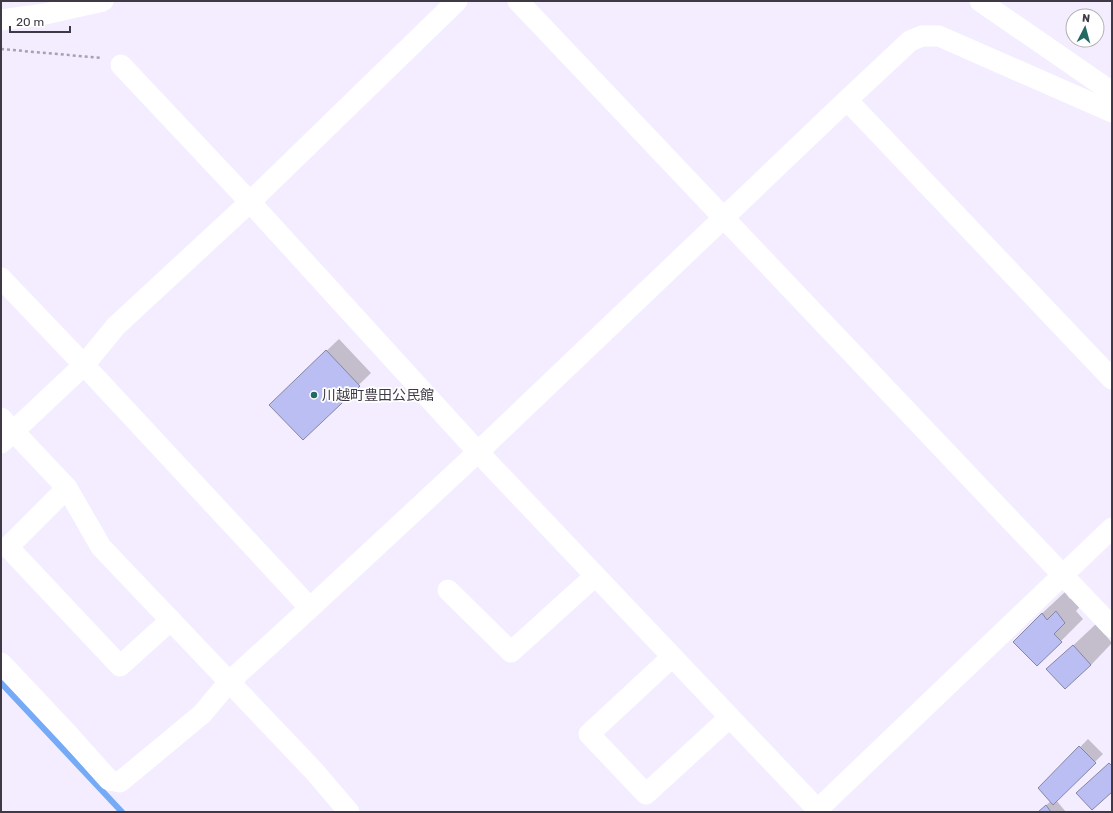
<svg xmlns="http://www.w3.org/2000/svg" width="1113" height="813" font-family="Rubik,'Noto Sans JP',sans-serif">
<rect width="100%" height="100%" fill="#f4edff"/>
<g fill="#0003">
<path d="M339,339L371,373L303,439L282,393Z"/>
<path d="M1078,590L1086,600L1076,611L1083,619L1037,665L1036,619L1065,592L1070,599Z"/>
<path d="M1096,624L1112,643L1091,665L1048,669Z"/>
<path d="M1088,739L1103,754L1056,800L1066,812H1038L1051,801L1040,788Z"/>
</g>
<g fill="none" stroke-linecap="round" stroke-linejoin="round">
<path stroke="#75abf6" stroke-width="6" d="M1,683L122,812"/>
</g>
<g fill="#babef3" stroke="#8487a4">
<path d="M326,350L360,386L303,440L269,405Z"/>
<path d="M1056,611L1065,623L1054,634L1062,642L1037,666L1013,642L1042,613L1047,620Z"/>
<path d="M1073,645L1091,665L1065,689L1046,669Z"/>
<path d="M1079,746L1096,763L1053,805L1038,788Z"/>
<path d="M1109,763L1112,766V792L1092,810L1076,793Z"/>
<path d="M1046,805L1051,812H1038Z"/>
</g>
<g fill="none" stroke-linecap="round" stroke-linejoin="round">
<path stroke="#a7a1b0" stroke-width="2.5" stroke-dasharray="3 3" stroke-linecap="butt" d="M1,49L102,58"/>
<g stroke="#fff" stroke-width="21">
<path d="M518,1L1112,627"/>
<path d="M980,1L1112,92"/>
<path d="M1,20L45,14L103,1"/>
<path d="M121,65L250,202L478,452L817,809"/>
<path d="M847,100L1112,379"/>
<path d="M1,278L84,365L310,608"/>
<path d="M1,418L67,488L101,547L314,771L349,812"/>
<path d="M1,443L84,365L116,326L250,202L457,1"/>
<path d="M67,488L8,547L120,666L171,620"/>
<path d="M448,590L511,652L595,576"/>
<path d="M672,657L589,734L646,794L730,717"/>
<path d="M1,663L67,733L109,780L120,782L202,714L229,682L310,608L478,452L847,100L910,41L922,36H939L1112,112"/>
<path d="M815,812L1112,528"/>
</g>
</g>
<circle fill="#216961" stroke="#fff" stroke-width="1.5" cx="314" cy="395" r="4"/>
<g text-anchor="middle" stroke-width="3.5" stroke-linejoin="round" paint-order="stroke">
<g font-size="14" fill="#3f3945" stroke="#fff" text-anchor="start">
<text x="322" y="400">川越町豊田公民館</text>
</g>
</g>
<rect width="1113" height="813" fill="none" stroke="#3f3945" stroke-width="4"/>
<g transform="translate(1085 28) rotate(6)"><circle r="19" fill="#ffffff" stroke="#b2b0b5"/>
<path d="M0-3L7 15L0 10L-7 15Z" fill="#216961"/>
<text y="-6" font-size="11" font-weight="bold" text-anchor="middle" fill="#3f3945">N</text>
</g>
<path d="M10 26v6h60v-6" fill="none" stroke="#3f3945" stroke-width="2"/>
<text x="16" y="26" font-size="12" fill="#3f3945" stroke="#ffffff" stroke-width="3" paint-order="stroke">20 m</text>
</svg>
